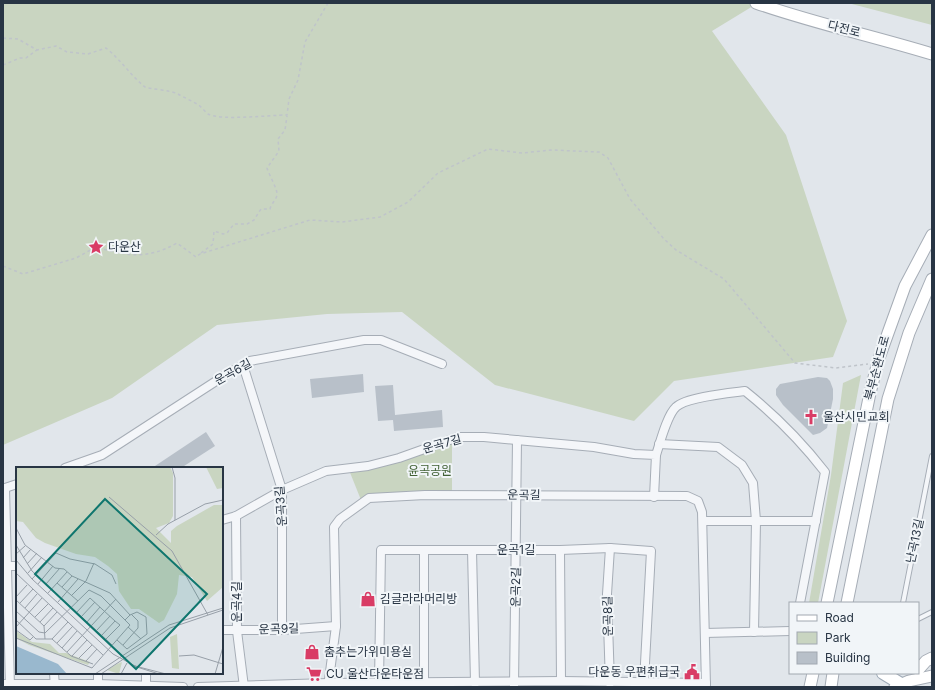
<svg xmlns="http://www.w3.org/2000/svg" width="935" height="690" font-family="Inter,'Noto Sans KR',sans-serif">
<rect width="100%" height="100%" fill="#e1e6eb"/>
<g fill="#c9d5c1">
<path d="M3,3H758L712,31L786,135L847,321L833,357L674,381L634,421L495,385L402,312L327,314L217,325L112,398L3,445Z"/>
<path d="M848,3H932V25Z"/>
<path d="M861,375L818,603H809L831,475L843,383Z"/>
<path d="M452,442V492L361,500L349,470Z"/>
</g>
<g fill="#b8c0c9">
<path d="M363,374L364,392L312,398L310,379Z"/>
<path d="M818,377L827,378L830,381L833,389V399L827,428L820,433L813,435L783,405L776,395V389L780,384Z"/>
<path d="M393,385L395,415L442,410L443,427L394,431L393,420L378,421L375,386Z"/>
<path d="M206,432L215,446L181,468H152Z"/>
</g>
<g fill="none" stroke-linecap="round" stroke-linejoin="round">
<defs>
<g id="lane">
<path d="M903,603L932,456"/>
<path d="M918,619L932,612"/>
</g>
<g id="street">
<path d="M243,365L282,490V630"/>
<path d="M659,444L718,447L742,465L753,483L756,521L754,632"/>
<path d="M656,455C660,443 667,415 676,407C686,397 729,393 745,391C775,415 801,441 825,472L800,603"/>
<path d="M65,468L102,455L227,374L250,361L364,340H381L442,364"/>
<path d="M236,516L237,631L244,687"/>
<path d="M222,520L236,516L282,490L326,471L368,466L399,458L458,437H484L594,447L634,454L656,455L654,497"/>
<path d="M703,521H816"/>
<path d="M472,550L475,683"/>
<path d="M560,550L561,681"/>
<path d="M424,551V683"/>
<path d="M3,566H17"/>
<path d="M222,630H282L336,626"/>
<path d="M705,633L790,631"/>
<path d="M54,673L55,687"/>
<path d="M98,673V684"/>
<path d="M146,673V687"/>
<path d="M379,683L381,550H560L610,548L651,551L644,682"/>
<path d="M610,683L607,594L610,548"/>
<path d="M3,684H98L183,687"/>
<path d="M514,686L517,440"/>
<path d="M10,687L5,488L17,484"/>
<path d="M198,687L328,683L561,681L706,683"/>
<path d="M328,687L336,626L334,527L340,519L369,498L425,495L687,496L698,501L702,512L706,687"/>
</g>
<g id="secondary">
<path d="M756,3C813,23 873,36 932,54"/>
<path d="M827,603L870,393L879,358L905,286L932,235"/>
<path d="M847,603L888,399L909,333L932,279"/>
<path d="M918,670L926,661L932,658"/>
<path d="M810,687L813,673"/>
<path d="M831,687L833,673"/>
<path d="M895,687L909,681L932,676"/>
</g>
<path id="primary" d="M883,673L901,684"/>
</defs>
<use href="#lane" stroke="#a6adb6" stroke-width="6"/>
<use href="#street" stroke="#a6adb6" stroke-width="10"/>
<use href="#secondary" stroke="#a6adb6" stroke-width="13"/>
<use href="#primary" stroke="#9fabb8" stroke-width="14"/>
<g stroke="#bfc4ca" stroke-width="1.5" stroke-dasharray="3 3" stroke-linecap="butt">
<path d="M3,38L18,39L37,50L56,46L67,52L88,54L106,48C121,60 131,76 145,87C149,89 170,90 178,94C183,97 192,101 197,104C201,106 204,111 208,114C222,121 269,115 287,115L289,99L298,80L305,42L328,3"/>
<path d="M3,65L20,58H26L37,50"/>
<path d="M201,253L213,244L214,231L223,234L227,233L234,224H247L254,220L261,209H270C271,204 276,200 277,195C278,190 269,175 267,168L279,151L278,139L285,130L287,116"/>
<path d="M3,266L23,274L76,258L96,247C127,256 147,260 177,243L196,257L200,254L310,220L342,222L380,217L408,202L438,173L488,149L522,153L552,150L599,152L608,158L630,199L664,239L676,250L724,279L795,363L836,368L868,364"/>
</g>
<use href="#lane" stroke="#f4f6f9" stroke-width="4"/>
<use href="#street" stroke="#f4f6f9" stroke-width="8"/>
<use href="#secondary" stroke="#fff" stroke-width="11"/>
<use href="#primary" stroke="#fff" stroke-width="12"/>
</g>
<defs>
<symbol id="sight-bare" viewBox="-9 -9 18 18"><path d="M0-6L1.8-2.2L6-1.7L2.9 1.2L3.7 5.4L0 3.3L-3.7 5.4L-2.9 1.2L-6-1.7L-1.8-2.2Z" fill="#d93c65" stroke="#f1f5f8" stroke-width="2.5" paint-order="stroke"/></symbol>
<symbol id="church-bare" viewBox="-9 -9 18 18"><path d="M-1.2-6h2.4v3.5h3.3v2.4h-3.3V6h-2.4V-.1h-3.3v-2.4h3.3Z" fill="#d93c65" stroke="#f1f5f8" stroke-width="2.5" paint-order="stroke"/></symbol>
<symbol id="shop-bare" viewBox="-9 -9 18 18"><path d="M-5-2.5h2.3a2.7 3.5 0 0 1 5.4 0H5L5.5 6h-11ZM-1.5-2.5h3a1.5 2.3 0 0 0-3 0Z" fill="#d93c65" stroke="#f1f5f8" stroke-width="2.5" paint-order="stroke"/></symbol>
<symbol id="civic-bare" viewBox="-9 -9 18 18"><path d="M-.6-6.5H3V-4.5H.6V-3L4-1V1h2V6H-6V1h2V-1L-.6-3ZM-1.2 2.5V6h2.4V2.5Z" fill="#d93c65" stroke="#f1f5f8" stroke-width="2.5" paint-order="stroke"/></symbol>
<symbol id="supermarket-bare" viewBox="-9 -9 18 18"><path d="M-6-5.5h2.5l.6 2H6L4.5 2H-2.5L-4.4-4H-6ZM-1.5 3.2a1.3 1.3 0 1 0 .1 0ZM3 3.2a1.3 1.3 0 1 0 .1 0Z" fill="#d93c65" stroke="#f1f5f8" stroke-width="2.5" paint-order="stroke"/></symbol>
</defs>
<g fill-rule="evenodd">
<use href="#sight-bare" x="85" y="236" width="22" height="22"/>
<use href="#church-bare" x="800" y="406" width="22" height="22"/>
<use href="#shop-bare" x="357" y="588" width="22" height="22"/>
<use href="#shop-bare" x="301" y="641" width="22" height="22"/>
<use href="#civic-bare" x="681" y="661" width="22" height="22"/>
<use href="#supermarket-bare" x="303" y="663" width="22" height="22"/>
</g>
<g text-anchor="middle" stroke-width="4" stroke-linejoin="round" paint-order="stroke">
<g font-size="12" fill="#283544" stroke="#f1f5f8">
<text transform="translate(844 29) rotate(14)" y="4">다전로</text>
<text transform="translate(877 368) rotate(-75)" y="4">북부순환도로</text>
<text transform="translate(233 372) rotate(-29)" y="4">운곡6길</text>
<text transform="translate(442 444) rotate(-16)" y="4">운곡7길</text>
<text transform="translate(524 495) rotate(1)" y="4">운곡길</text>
<text transform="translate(281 506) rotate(-94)" y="4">운곡3길</text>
<text transform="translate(915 541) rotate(-78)" y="4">난곡13길</text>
<text x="516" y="554">운곡1길</text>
<text transform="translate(516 587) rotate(-89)" y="4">운곡2길</text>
<text transform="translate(237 602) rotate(-90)" y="4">운곡4길</text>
<text transform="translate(608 616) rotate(-91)" y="4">운곡8길</text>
<text transform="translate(279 629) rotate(-2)" y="4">운곡9길</text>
</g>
<g font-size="12" fill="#283544" stroke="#f1f5f8" text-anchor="start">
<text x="108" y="251">다운산</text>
<text x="823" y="421">울산시민교회</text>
<text x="380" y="603">김글라라머리방</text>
<text x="324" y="656">춤추는가위미용실</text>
<text x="680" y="676" text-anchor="end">다운동 우편취급국</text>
<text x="326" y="678">CU 울산다운타운점</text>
</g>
<g font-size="12" fill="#416134" stroke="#f1f5f8">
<text x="430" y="475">윤곡공원</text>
</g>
</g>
<g transform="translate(16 467)">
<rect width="207" height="207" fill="#e1e6eb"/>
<path d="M0,0H154L157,6V49L153,56L140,61L155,76V64L161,59L198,38H207V120L191,134L176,110L163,108L161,127L148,153L143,156L123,142H115L103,124L101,107L92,99L79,90L60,87L29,76L20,71L7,55L0,54ZM190,0H207V21L201,22ZM0,164L16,175L34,177L43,186H50L74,195L72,198L13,178L0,171ZM161,167L163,202L156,201L154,170ZM106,195L103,207L91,203L101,197Z" fill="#c9d5c1"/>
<path d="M0,179L42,197L51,207H0Z" fill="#99b8ce"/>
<path fill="none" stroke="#979fa8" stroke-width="1" d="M156,0L159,11V53M93,30L156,84L192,148M0,61L9,78L39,101L48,102L56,109L94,126L114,148L109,153M140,68L152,57L189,37L207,33M0,78L16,104L96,178M0,87L9,79M7,91L15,82M0,93L16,112L97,187L121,200L143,207M11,97L21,86M0,106L87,188M12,106L26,90M16,112L40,86L54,92L79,97L96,108L100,117M41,116L62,134M22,117L37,99M30,117L44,101M46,120L56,109M32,126L51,105M55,129L70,114L78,96M0,130L11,118M0,133L28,159L29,172M42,135L62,112M4,136L17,122M9,141L21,127M0,144L23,165L29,166L73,123L85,129L114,158L76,201L0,171M61,145L74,131L99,154L104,158L90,172M19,150L32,137M65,150L79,135M0,153L20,172H36L55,189L77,197M24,155L37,141M71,155L84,140M28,159L41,145M0,160L26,131M112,160L125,172M0,163L14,173L17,170M81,163L94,149M86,168L99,154M36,172L52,155M101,173L111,182L131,167L130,150L121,145L114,148M41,176L57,159M107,178L122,161V154L115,147M46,181L61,164M51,185L100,132M56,189L71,173M163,189L178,188L207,197M63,191L76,178M70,194L81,182M119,199L150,207M79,207L153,158L207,141M85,207L154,161L207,143M105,207L111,196M199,207L207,180"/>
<path fill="#0f766e" fill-opacity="0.15" stroke="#0f766e" stroke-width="2" d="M89,32L191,127L120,202L19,107Z"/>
<rect width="207" height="207" fill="none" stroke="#283544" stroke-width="2"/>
</g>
<rect width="935" height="690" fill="none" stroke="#283544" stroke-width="8"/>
<rect x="789" y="602" width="130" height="72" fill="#f1f5f8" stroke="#a1a8b0"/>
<rect x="797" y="615" width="20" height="6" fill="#ffffff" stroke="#a1a8b0"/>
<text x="825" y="622" font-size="12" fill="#283544">Road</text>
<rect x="797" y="632" width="20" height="12" fill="#c9d5c1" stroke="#a1a8b0"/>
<text x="825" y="642" font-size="12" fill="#283544">Park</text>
<rect x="797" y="652" width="20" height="12" fill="#b8c0c9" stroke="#a1a8b0"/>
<text x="825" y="662" font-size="12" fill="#283544">Building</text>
</svg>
